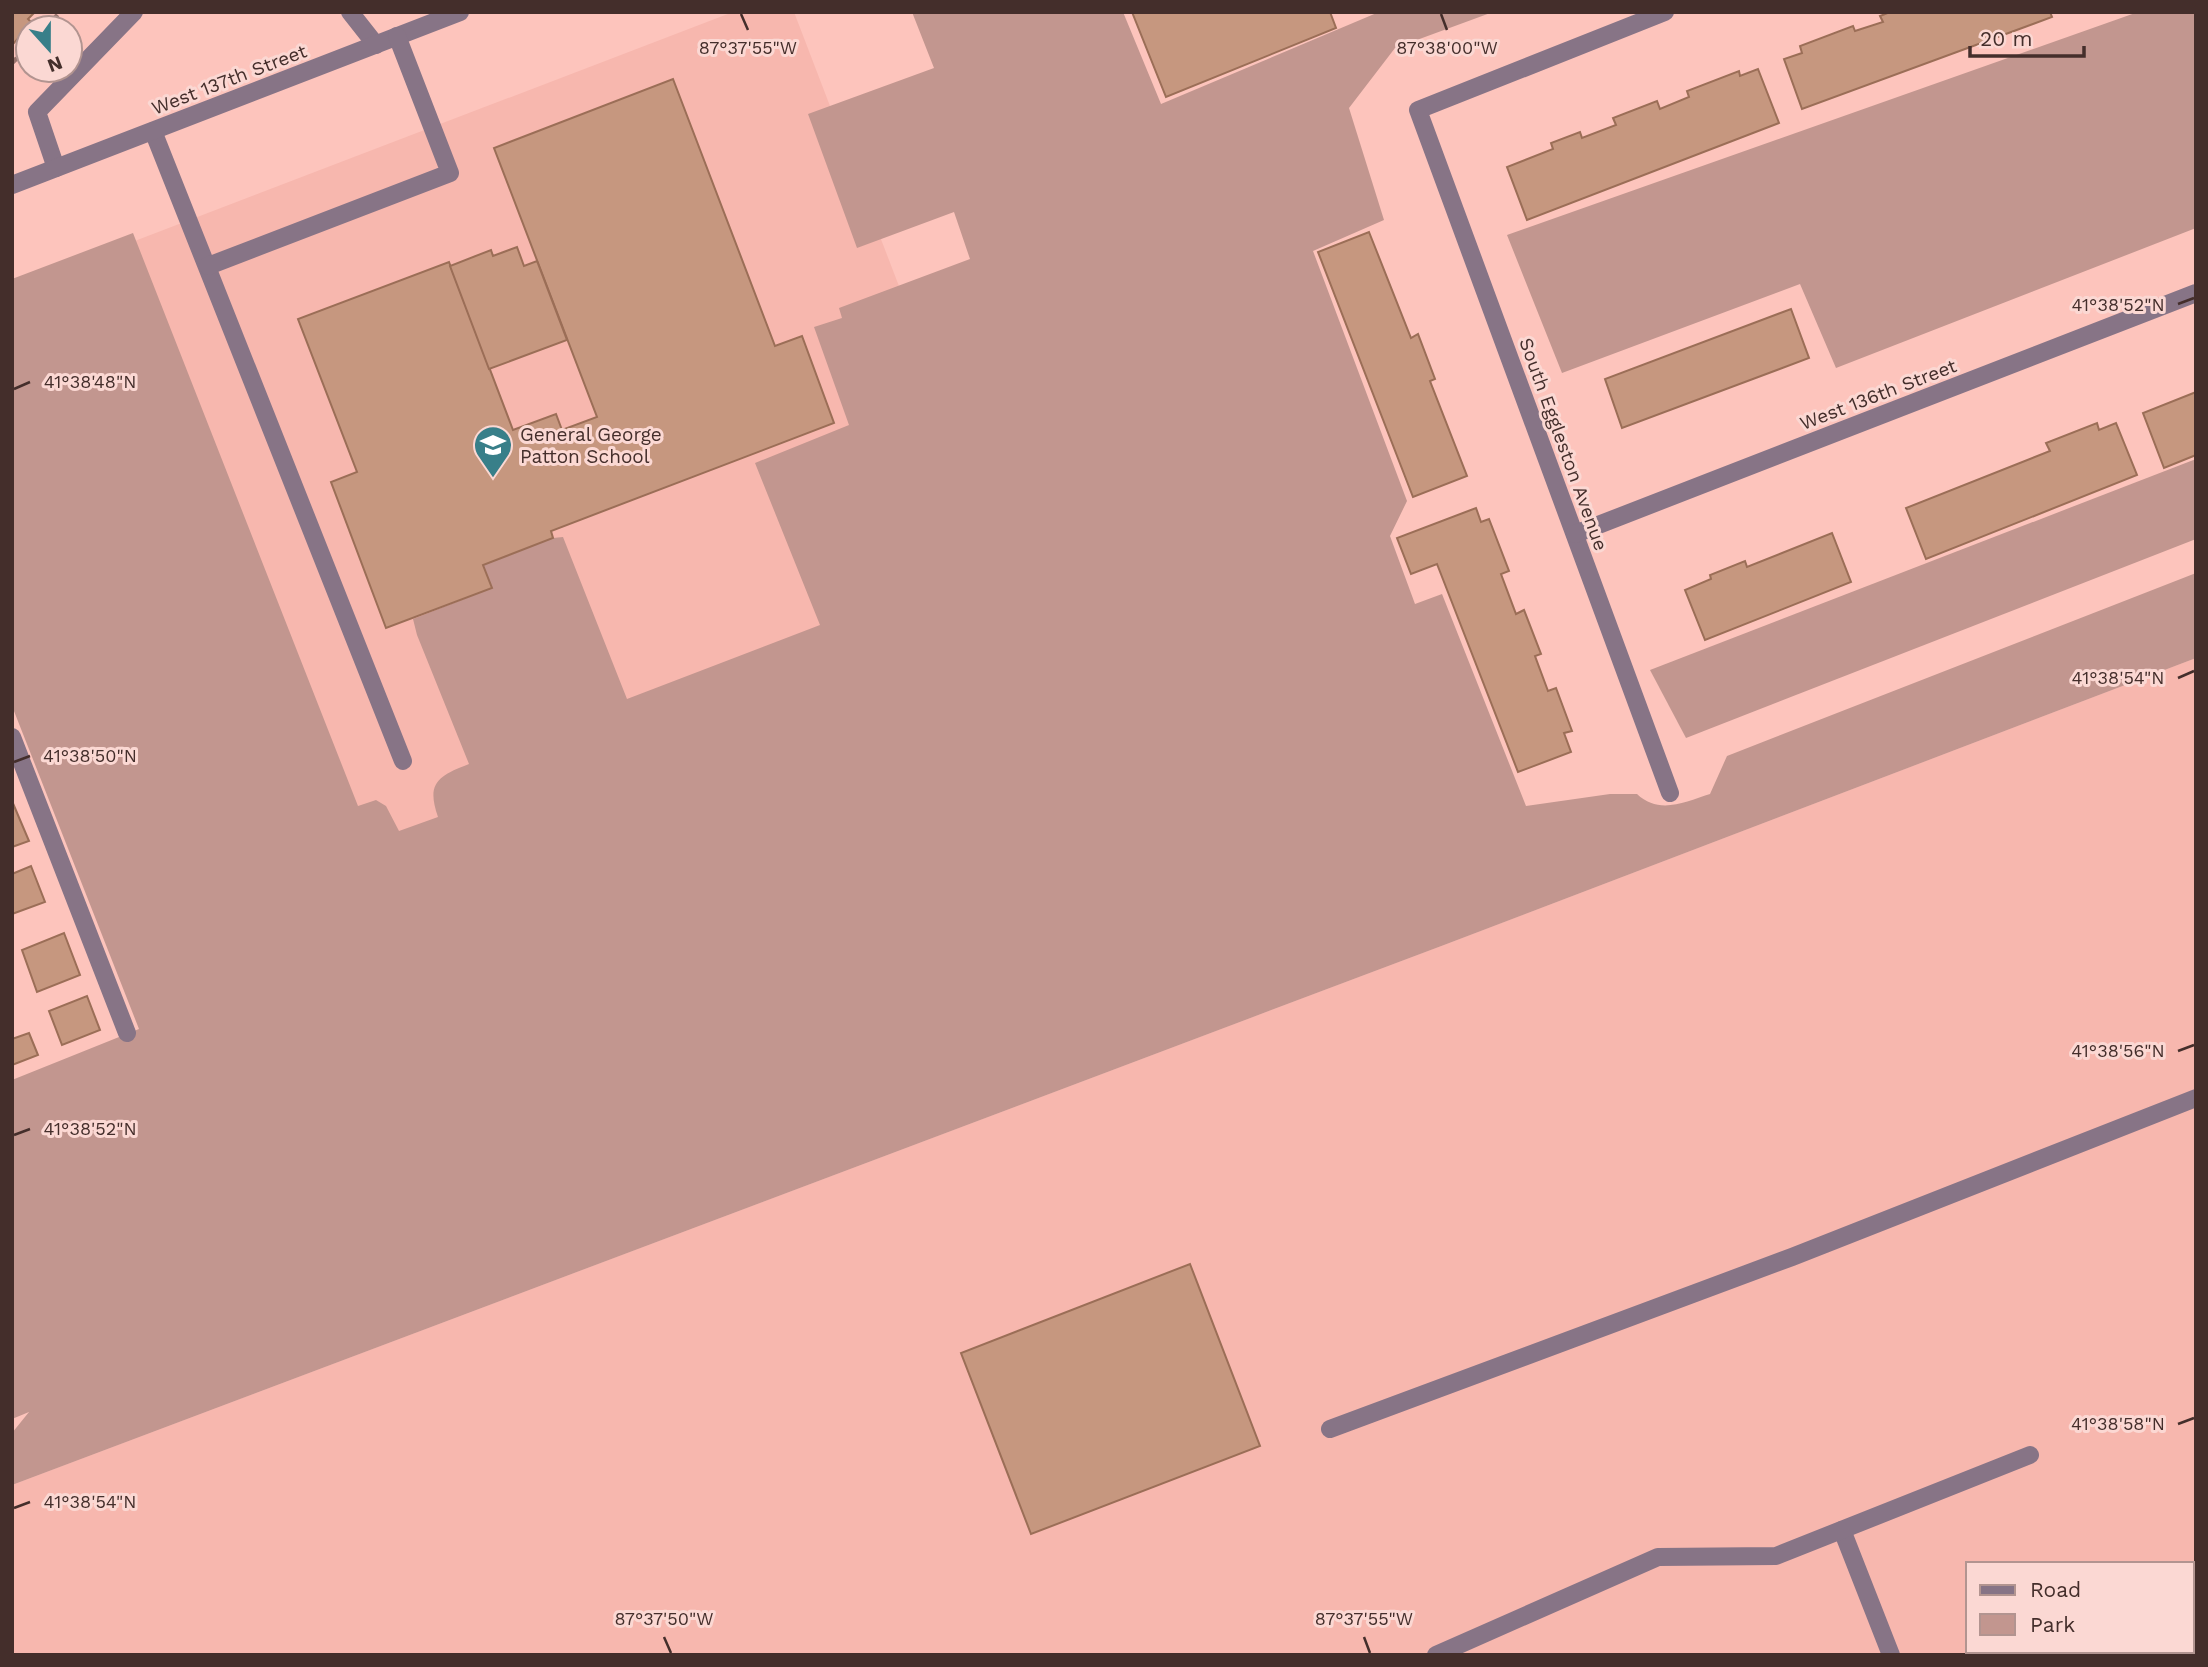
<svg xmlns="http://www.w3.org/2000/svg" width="2208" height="1667" font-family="'Work Sans',sans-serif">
<rect width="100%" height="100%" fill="#fdc4bc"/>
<g fill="#f7b7ae" fill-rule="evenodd">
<path d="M733,12H794L1046,670L137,1020L12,288Z"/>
<path d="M2196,658V1655H12V1485L1444,945ZM1968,1564H2192V1651H1968Z"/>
</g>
<g fill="#c2968f">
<path d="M912,12H1123L1161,104L1379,12H1493L1395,48L1349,108L1384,220L1313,251L1407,501L1390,536L1415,604L1442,594L1526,806L1610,794H1637C1659,815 1685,802 1710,794L1727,756L2196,573V658L1444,945L12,1485V1433L29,1412L12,1419V1080L139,1029L12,706V279L133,233L358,806L376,800L386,806L399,831L438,817C426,783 438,776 469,764L417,635L413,619L492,588L483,565L553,538L563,537L627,699L820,625L755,463L849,425L814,327L842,318L839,308L970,259L954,212L857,248L808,114L934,68Z"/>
<path d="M2138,12H2196V228L1836,368L1800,284L1562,373L1507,235Z"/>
<path d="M2196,459V539L1686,738L1650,670Z"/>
</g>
<g fill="#c6977f" stroke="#9b6e57" stroke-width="2">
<path d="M12,12H35L28,19L34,25L28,28L12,45Z"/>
<path d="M1132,12H1330L1336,28L1166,97Z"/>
<path d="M1890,12H2050L2052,17L1802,109L1784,59L1802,53L1800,46L1853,26L1855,31L1883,22L1880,16Z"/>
<path d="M1758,69L1779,123L1527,220L1507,167L1553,149L1551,143L1580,132L1582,138L1616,125L1613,118L1657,101L1660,109L1689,97L1687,91L1739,71L1740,76Z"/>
<path d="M673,79L775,346L802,336L834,423L551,531L553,538L483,565L492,588L386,628L331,482L357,472L298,319L449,262L513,430L556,414L562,430L597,417L494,148Z"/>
<path d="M1369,232L1411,338L1418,334L1435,379L1430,381L1467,476L1413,497L1318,252Z"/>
<path d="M517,247L524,266L537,261L567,340L489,369L450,266L491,250L493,256Z"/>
<path d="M1791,309L1809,358L1622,428L1605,379Z"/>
<path d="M2196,392V455L2164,468L2143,413Z"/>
<path d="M2097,423L2099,430L2116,423L2137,475L1926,559L1906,508L2050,451L2046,443Z"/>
<path d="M1476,508L1481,522L1489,519L1509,571L1501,574L1516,614L1524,610L1541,654L1535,656L1548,691L1556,688L1572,731L1564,733L1571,752L1518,772L1437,564L1411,574L1397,538Z"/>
<path d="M1832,533L1851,582L1705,640L1685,590L1711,579L1710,575L1745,561L1747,567Z"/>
<path d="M12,801L29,841L12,847Z"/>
<path d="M31,866L45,902L12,914V874Z"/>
<path d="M64,933L80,975L37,992L22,950Z"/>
<path d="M87,996L100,1030L62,1045L49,1011Z"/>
<path d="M29,1033L38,1055L12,1065V1039Z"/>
<path d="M1190,1264L1260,1446L1031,1534L961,1353Z"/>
</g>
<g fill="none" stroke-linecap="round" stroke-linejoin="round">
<g stroke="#99736d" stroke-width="4.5" stroke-dasharray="7 3.5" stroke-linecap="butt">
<path d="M46,28L60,12"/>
<path d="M12,63L28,47"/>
</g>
<g stroke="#877486" stroke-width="18">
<path d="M350,12L376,45"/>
<path d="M1665,12L1418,110L1670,793"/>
<path d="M153,131L403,761"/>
<path d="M56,168L37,112L134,12"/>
<path d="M12,185L460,12"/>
<path d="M208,266L450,173L397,36"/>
<path d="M1575,534L2196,293"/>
<path d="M12,737L127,1033"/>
<path d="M1330,1429L1792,1257L2196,1098"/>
<path d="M1842,1530L1891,1655"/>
<path d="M2192,1582L2196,1579"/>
<path d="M1436,1655L1658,1557L1776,1556L2030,1455"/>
<path d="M2047,1655L2054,1651"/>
</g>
</g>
<path fill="none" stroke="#442e2b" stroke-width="2.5" d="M741,14L748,30M1441,14L1447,30M2178,304L2194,298M14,389L30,382M2178,678L2194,671M14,762L30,756M2178,1051L2194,1045M14,1135L30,1129M2178,1424L2194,1418M14,1508L30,1502M664,1637L671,1653M1364,1637L1370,1653"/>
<defs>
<symbol id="school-pin" viewBox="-11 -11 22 30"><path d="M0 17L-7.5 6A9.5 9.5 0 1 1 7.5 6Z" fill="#387f89" stroke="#fbd8d3"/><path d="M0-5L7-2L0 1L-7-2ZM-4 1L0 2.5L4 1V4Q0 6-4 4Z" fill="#fff"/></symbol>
</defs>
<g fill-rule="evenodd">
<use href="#school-pin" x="471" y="423" width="44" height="60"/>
</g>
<g text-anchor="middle" stroke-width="6" stroke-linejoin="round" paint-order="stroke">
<g font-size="19" fill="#442e2b" stroke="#fbd8d3">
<text transform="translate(229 79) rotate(-21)" y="7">West 137th Street</text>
<text transform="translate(1878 394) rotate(-21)" y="7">West 136th Street</text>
<text transform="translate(1564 444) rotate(70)" y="7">South Eggleston Avenue</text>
</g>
<g font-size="19" fill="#442e2b" stroke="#fbd8d3" text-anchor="start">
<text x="520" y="441">General George<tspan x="520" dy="22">Patton School</tspan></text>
</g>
</g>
<g font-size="18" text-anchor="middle" fill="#442e2b" stroke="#fbd8d3" stroke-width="6" stroke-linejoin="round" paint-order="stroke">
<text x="748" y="54">87°37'55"W</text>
<text x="1447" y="54">87°38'00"W</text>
<text x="2118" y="311">41°38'52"N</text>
<text x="90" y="388">41°38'48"N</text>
<text x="2118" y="684">41°38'54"N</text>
<text x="90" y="762">41°38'50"N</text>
<text x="2118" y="1057">41°38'56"N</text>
<text x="90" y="1135">41°38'52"N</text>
<text x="2118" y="1430">41°38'58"N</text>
<text x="90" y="1508">41°38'54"N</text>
<text x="664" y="1625">87°37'50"W</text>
<text x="1364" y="1625">87°37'55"W</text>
</g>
<rect width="2208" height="1667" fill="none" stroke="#442e2b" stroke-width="28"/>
<rect x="1966" y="1562" width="228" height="91" fill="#fbd8d3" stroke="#b29490" stroke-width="2"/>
<rect x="1980" y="1585" width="35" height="10" fill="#877486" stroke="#b29490" stroke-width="2"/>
<text x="2030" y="1597" font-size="21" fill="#442e2b">Road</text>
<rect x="1980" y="1614" width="35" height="21" fill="#c2968f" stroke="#b29490" stroke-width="2"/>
<text x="2030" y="1632" font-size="21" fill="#442e2b">Park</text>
<g transform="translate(49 49) rotate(159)"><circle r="33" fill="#fbd8d3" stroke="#b29490" stroke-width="2"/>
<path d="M0-5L12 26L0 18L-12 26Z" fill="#387f89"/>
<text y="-10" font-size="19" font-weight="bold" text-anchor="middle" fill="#442e2b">N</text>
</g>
<path d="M1970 46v10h114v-10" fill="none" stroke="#442e2b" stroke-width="3.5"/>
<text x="1980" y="46" font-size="21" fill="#442e2b" stroke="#fbd8d3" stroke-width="5" paint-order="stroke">20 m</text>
</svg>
